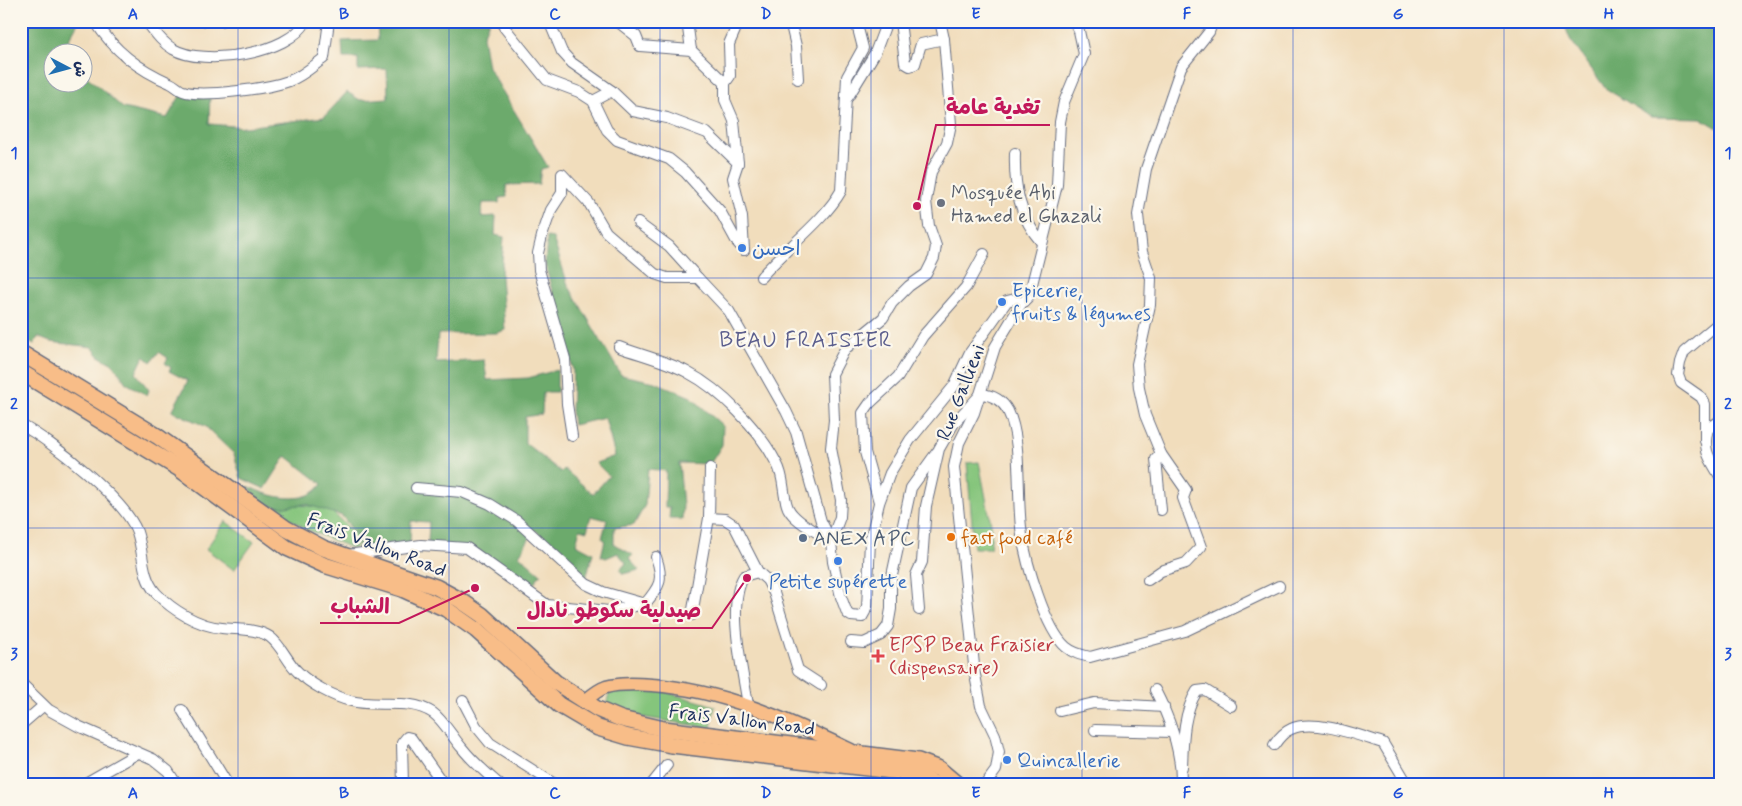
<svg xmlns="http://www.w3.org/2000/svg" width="1742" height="806" font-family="Mynerve,'Playpen Sans Arabic',sans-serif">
<rect width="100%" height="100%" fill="#fbf7ec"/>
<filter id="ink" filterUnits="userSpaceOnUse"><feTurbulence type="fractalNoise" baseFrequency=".02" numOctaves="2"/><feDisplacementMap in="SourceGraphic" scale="10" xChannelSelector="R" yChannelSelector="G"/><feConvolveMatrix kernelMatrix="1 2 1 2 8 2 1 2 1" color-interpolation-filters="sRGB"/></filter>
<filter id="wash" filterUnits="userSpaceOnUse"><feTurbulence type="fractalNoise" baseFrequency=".0096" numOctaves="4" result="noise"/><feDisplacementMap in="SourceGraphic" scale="20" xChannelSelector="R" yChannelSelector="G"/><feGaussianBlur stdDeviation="1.12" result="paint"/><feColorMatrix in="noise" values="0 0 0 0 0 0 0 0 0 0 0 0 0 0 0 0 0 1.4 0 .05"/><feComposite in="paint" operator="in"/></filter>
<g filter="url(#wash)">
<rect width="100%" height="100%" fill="#f1ddbc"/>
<g fill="#85c57c" stroke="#507a6d">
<path d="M979,462L992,529L990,548H974L967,463Z"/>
<path d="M281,503L328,508L360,539L354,549L308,530L275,510Z"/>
<path d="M225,521L254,542L234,570L206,549Z"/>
<path d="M610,689L659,690L715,706L711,728L635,716L606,706Z"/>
</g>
<g fill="#6caa6c" stroke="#446c65">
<path d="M21,21H79L62,52H52V82H82L83,73L123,108L167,118L183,91L210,93L209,124L245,127L324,117L347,92L360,100L388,98L387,69L358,70V58H343L342,41L378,40L377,21H489L483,36L488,67L548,167L541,169L539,184L506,185L507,197L499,198V203H483L481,217L496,216L495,235L504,237L501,276L505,330L497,333L438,334L436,363L484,360L487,380L528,378L557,370V392H543L542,414L525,417V443L561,472L564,469L593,494L609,476L596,463L615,456L605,418L573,425L571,410L573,370L545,264L547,237L553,238L568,285L621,375L655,382L691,397L723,426L722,445L710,464L679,463L683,505L682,519H669L670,507H665L666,471L648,469L645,505L634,525L614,528V544L633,555L629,559L639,570L623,574L620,570L626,563L618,553L606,558L601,556L605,540L602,538L607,520L591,516L587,531L580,529L576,544L593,553L586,578L535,530L519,555L541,574L529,589L462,548L428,543L429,522L411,521L410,545L382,544L364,552L357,551L360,540L342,516L306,504L285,507L271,506L257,498L248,486C268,497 307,507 322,484L286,456L265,489L241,478L234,454L205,426L172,411L188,381L169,371L171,368L165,363L168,358L159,352L151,362L144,356L136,373L149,390L147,395L126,383L113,364L100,357L92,347L50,342L38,337L34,344L21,337Z"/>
<path d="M1563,21H1721V130L1701,118L1651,117L1605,88L1570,39Z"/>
</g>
</g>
<g filter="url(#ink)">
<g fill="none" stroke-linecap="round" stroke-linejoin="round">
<defs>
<g id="minor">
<path d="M95,21C114,51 138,69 170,83C175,85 179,90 183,91C202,98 270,88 289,81C303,76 313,66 324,58L329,21"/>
<path d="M146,21C154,31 162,43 173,49C203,67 290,54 306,21"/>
<path d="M206,21H222"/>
<path d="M549,21L562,52L572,63L612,91L633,111L667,118L707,133L738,163"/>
<path d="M617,21L636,36L640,46L691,50L725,83V100L734,121L738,163L733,178L742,217L744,250"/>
<path d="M687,21L691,50"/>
<path d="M790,21L796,46L798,79"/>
<path d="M900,21L905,63L910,66L915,64L921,44L944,39"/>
<path d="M940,21L944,39L951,124L947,143L931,172L926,201L929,226L936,246L934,258L926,274L909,286L892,303L883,318L845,349L832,374L834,420L831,448L841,500L840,517L831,541L833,562L841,597L847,613L851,616L862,617L867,608L870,541L879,503L890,473L910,440L954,386L969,354L1007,301L1015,299L1021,304"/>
<path d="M504,27L547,80L579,92L593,101L607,130L617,140L669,159L685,172L720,211L737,242L744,250"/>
<path d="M725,83L730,76L729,44L739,21"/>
<path d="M848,97L875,53L887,21"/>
<path d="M593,101L612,91"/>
<path d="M1015,153C1014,186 1019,217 1042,243"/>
<path d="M638,223L669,246L698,278"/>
<path d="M761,277C785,249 824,221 841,191L847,77L863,48L856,21"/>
<path d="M619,347C641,355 666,361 687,372C721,390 759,429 777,464C785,478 782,494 788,508C795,522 818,532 830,541"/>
<path d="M1721,420L1708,429C1702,451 1710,459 1721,478"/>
<path d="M21,425C51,440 126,501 137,532C144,553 141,576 156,593C172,610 198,626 222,628C236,630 257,628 270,637C282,646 287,662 298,672C310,684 334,697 351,701C378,708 408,697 433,713C444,721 453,738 462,748C473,762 487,774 500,785"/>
<path d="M572,436L567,404L565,359L539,270L538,253L542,236L551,210L562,193V174L589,203L606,232L655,274L667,278H698L729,311L786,411L796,432L821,521L831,541"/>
<path d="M1705,441V404L1701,397L1681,383L1678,375L1680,363L1684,352L1721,321"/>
<path d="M1161,454L1156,459L1161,510"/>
<path d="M879,502L865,452L863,413L870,403L898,377L923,336L966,287L984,254"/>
<path d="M709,518L725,519L734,525L758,572"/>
<path d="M348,555L421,545L467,548L547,605L609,611L645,604L603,592L586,584L517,521L490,504L462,492L416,488"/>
<path d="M1148,580L1161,571L1186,563L1201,547L1183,498L1186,490L1161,454L1145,415L1139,388L1137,364L1150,305L1151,278L1142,252L1138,215L1146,169L1181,67L1209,32L1213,21"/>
<path d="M645,604C660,586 664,580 656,557"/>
<path d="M919,610L916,575L922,562L926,506L939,449L954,423L981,394C993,395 1002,400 1008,411C1023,441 1016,500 1022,535C1026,562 1045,629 1066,647C1073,653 1081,655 1090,657L1185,631L1279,586"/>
<path d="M692,615L709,518L710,468"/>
<path d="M851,642L864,643L881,635L888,626L891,609V580L911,488L937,452"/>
<path d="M21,683L49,710L78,726L153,759L168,771L177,785"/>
<path d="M1155,690C1170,719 1182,752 1181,785"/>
<path d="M463,701L476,726L490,743L556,785"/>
<path d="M748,705C743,671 726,605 744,576L758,572L767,580L774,593L798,670L821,685"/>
<path d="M182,710L228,785"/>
<path d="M1060,711L1094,703L1164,707"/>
<path d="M21,725L43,706"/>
<path d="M1095,730L1172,732"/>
<path d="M1274,745C1278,739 1284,732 1291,729C1314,718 1360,736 1383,743L1408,785"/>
<path d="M1182,767C1183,741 1183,713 1197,691L1205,690L1231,706"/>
<path d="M82,785L138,753"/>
<path d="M403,785L402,743L407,737L411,738L444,785"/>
<path d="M651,785L667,765"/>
<path d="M985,785L996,770L999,752L995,735L981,706L975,675L954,467L959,443L974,413L995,347L1021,304L1029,296L1057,185L1060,122L1064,102L1084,54L1079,31L1074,21"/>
</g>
<path id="major" d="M584,702C591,696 597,690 606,687C620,683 637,684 652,685C723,690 788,720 851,750"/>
<g id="highway">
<path d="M21,353L157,436L287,529L323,548L436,587L460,600L482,615L555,682L597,709L621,719L664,729L918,761L939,769L958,785"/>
<path d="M21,372L178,468L287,548L324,565L402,589L446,609L476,630L559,705L598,728L628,737L672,745L909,773L922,777L937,785"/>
</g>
</defs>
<use href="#minor" stroke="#666c7f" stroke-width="12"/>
<use href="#major" stroke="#666c7f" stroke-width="15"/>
<use href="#highway" stroke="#666c7f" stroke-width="18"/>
<use href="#minor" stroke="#fff" stroke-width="10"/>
<use href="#major" stroke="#f8bd88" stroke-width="12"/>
<use href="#highway" stroke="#f8bd88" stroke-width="15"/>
</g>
</g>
<path fill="none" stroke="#1d4ed8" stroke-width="1" stroke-opacity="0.55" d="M238,21V785M449,21V785M660,21V785M871,21V785M1082,21V785M1293,21V785M1504,21V785M21,278H1721M21,528H1721"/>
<circle fill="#6b7280" stroke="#fbf7ec" stroke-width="2" cx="941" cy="203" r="5"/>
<g fill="#3f7fe0" stroke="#fbf7ec" stroke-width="2">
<circle cx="742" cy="248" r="5"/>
<circle cx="1002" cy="302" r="5"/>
<circle cx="838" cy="561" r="5"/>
<circle cx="1007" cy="760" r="5"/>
</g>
<circle fill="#e8710a" stroke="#fbf7ec" stroke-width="2" cx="951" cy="537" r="5"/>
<circle fill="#5c6f8a" stroke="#fbf7ec" stroke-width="2" cx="803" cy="538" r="5"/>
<path fill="#e0444e" stroke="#fbf7ec" stroke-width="2" d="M875.5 648.5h5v5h5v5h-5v5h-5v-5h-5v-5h5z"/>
<g text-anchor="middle" stroke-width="4.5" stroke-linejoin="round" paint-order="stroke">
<g font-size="20" fill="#5b616d" stroke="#fbf7ec" text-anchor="start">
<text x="951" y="199">Mosquée Abi<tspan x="951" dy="23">Hamed el Ghazali</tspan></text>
</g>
<g font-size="20" fill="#366cbe" stroke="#fbf7ec" text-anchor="start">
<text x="752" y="255">احسن</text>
<text x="1012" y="297">Epicerie,<tspan x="1012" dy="23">fruits &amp; légumes</tspan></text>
<text x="838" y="588" text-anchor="middle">Petite supérette</text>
<text x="1017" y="767">Quincallerie</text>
</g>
<g font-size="20" fill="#1b2f5e" stroke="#fbf7ec">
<text transform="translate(960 392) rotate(-69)" y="7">Rue Gallieni</text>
<text transform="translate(377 544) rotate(21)" y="7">Frais Vallon Road</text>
<text transform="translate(742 719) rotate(7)" y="7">Frais Vallon Road</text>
</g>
<g font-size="20" fill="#c56008" stroke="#fbf7ec" text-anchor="start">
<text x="961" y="544">fast food café</text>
</g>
<g font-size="20" fill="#4e5e75" stroke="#fbf7ec" text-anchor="start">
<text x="813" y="545">ANEX APC</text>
</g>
<g font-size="20" fill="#be3a42" stroke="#fbf7ec" text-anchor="start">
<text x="889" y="651">EPSP Beau Fraisier<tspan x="889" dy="23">(dispensaire)</tspan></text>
</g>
<g font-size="22" letter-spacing="1" fill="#5b5e8d" stroke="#fbf7ec">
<text x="806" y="347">BEAU FRAISIER</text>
</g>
</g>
<path fill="none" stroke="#c2185b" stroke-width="2" d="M917 206L936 125H1050M475 588L399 623H320M747 578L712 628H517"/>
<g fill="#c2185b" stroke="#fbf7ec" stroke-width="2">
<circle cx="917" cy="206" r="5"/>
<circle cx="475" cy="588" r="5"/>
<circle cx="747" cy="578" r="5"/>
</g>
<g font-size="21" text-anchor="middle" font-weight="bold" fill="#c2185b" stroke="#fbf7ec" stroke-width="4.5" stroke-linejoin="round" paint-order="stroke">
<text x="993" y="114">تغدية عامة</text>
<text x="360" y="613">الشباب</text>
<text x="614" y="617">صيدلية سكوطو نادال</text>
</g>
<rect width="1742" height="806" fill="none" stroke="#fbf7ec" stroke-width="55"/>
<g transform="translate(68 68) rotate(96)"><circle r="24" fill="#fbf7ec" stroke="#a1a7b3"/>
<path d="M0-4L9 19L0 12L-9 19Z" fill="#1f6fb2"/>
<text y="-8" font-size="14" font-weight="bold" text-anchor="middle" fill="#1b2f5e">ش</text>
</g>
<rect x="28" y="28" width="1686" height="750" fill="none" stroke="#1d4ed8" stroke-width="2"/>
<g font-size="16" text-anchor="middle" font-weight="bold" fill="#1d4ed8">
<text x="133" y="19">A</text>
<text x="344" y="19">B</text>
<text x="555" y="19">C</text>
<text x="766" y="19">D</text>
<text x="976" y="19">E</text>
<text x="1187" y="19">F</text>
<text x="1398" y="19">G</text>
<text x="1609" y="19">H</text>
<text x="14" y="158">1</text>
<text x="1728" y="158">1</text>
<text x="14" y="409">2</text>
<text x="1728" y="409">2</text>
<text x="14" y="659">3</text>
<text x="1728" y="659">3</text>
<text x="133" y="798">A</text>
<text x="344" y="798">B</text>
<text x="555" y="798">C</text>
<text x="766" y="798">D</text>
<text x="976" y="798">E</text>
<text x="1187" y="798">F</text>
<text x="1398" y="798">G</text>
<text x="1609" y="798">H</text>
</g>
</svg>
